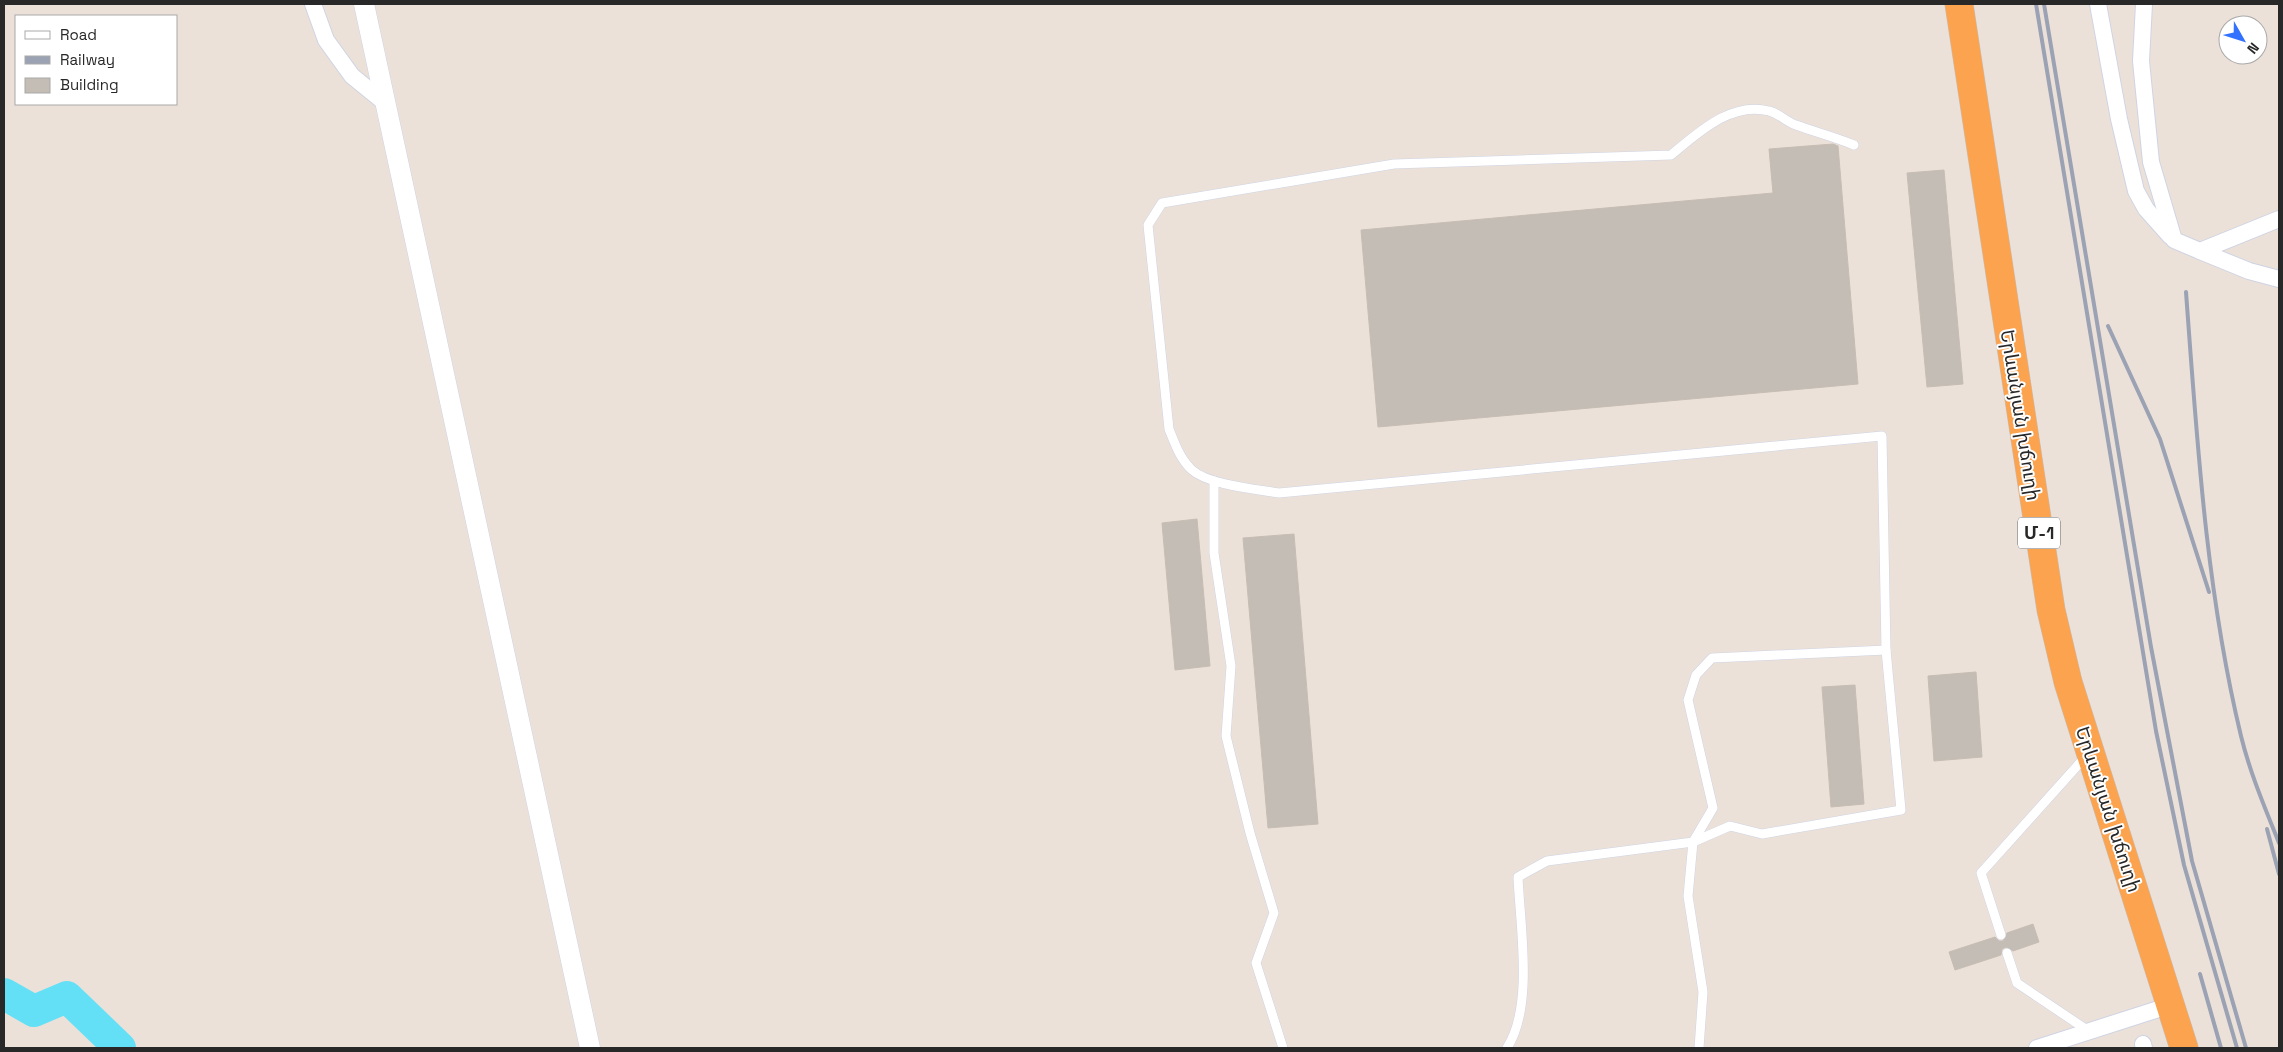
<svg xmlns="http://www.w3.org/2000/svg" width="2283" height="1052" font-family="'Space Grotesk','Noto Sans Armenian',sans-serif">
<rect width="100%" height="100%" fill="#ece1d9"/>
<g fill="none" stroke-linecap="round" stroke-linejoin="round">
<path stroke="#64e0f6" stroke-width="32" d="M4,994L34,1011L67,997L120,1048"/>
</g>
<g fill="#c3bdb5" stroke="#c7bdb3">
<path d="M1833,144L1838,146L1858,384L1378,427L1361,230L1773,193L1769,149Z"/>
<path d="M1944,170L1963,384L1927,387L1907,173Z"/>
<path d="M1197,519L1210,666L1175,670L1162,523Z"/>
<path d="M1294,534L1318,824L1268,828L1243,538Z"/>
<path d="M1976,672L1982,757L1934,761L1928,676Z"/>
<path d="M1855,685L1864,804L1831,807L1822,687Z"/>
<path d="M2033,924L2039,942L2013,951L2006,947L2002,949L2001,955L1955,970L1949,952L1995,937L1999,941H2003L2007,933Z"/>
</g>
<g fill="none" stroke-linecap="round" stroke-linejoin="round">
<defs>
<g id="service">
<path d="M1214,481V553L1231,666L1226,736L1250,833L1274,913L1256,963L1283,1048"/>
<path d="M2001,935L1981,873L2087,755"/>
<path d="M2007,953L2017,983L2090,1032"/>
<path d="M1507,1048C1534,1006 1520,926 1518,877L1547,861L1693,842L1730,826L1762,834L1901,810L1886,650L1882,436L1279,493C1256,489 1209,485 1192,470C1180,459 1175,444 1169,429L1148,225L1162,203L1394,164L1671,155C1698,133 1731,101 1769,111C1779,113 1786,122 1796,125C1815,132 1835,137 1854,145"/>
<path d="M1699,1048L1703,992L1688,896L1693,842L1713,808L1688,700L1696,675L1712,658L1886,650"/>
</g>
<g id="minor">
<path d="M313,4L326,40L352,76L384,102"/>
<path d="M2098,4L2119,119L2136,191L2146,209L2170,236"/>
<path d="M2144,4L2141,61L2151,162L2174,240L2200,251L2279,219"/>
<path d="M2200,251L2249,271L2279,279"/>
<path d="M2143,1044L2144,1048"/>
<path d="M2037,1048L2171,1005"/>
</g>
<path id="tertiary" d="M364,4L590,1048"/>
<path id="trunk" d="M1959,4L2051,610L2068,682L2184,1048"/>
</defs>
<use href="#service" stroke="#ced4e3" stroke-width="10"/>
<use href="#minor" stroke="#ced4e3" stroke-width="18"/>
<use href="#tertiary" stroke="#ced4e3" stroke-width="21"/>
<use href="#trunk" stroke="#c3c3c3" stroke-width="29"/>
<use href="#service" stroke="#fff" stroke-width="9"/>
<use href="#minor" stroke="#fff" stroke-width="16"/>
<use href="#tertiary" stroke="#fff" stroke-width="20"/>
<use href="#trunk" stroke="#fca350" stroke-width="28"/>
<g stroke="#9ba2b4" stroke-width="4">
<path d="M2036,4L2156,731L2184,865L2237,1048"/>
<path d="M2044,4L2151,647L2192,861L2246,1048"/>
<path d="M2186,292C2197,440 2206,591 2241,736C2250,773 2265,808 2279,843"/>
<path d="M2108,326L2160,439L2209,592"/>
<path d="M2267,829L2279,874"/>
<path d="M2200,974L2221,1048"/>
</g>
</g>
<g text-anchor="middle" stroke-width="4" stroke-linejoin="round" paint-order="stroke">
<rect fill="#fff" stroke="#686868" stroke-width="1" x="2018" y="517.5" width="42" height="31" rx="4"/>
<g font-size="18" font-weight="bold" fill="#282828">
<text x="2039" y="539">Մ-1</text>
</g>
<g font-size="19" fill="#282828" stroke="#fff">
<text transform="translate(2021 415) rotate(81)" y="7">Երևանյան խճուղի</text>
<text transform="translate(2109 809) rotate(72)" y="7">Երևանյան խճուղի</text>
</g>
</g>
<rect width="2283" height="1052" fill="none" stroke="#282828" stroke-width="10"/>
<rect x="15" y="15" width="162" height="90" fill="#ffffff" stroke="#a9a9a9"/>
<rect x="25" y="31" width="25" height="8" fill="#ffffff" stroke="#a9a9a9"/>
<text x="60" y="40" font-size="15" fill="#282828">Road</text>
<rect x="25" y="56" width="25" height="8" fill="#9ba2b4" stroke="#a9a9a9"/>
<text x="60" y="65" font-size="15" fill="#282828">Railway</text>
<rect x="25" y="78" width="25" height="15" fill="#c3bdb5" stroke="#a9a9a9"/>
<text x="60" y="90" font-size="15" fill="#282828">Building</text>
<g transform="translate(2243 40) rotate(129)"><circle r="24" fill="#ffffff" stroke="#a9a9a9"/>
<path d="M0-4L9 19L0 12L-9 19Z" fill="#3371ff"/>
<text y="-8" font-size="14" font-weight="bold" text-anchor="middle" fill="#282828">N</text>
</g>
</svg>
